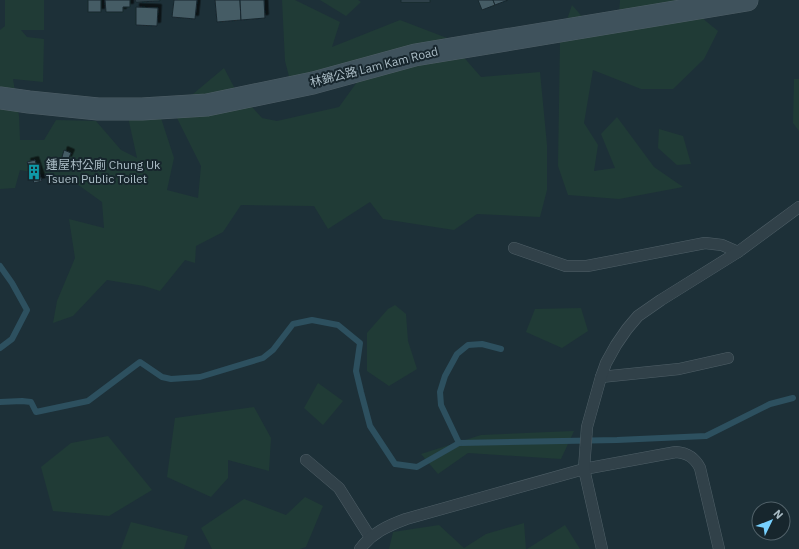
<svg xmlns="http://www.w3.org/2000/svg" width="799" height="549" font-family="'IBM Plex Sans','Noto Sans TC',sans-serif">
<defs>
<filter id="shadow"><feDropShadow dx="3.5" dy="-3.5" stdDeviation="0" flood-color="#0009"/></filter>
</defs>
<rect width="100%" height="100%" fill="#1d3038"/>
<g fill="#203b36">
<path d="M5,0H44V30H21L27,37L44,39L43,82L13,79L19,116L20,140H44L56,120L96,121L121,150L137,158L128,117L161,118L174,158L167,190L198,198L201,166L168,100L193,94L224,68L234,87L262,118L277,121L339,107L357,82L290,80L285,61L282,0H295L340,22L332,47L400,20L447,38L481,77L540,72L547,145V190L540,217L477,214L454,230L383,219L370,202L328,229L314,206L241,205L223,232L196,246L195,263L185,260L160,291L144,286L107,280L73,316L53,323L57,301L75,258L69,219L104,228L102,202L70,179L20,170L15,188L0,189V30L5,26Z"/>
<path d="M320,0H358L361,2L346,16Z"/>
<path d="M620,0H680L718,31L704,59L673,89H641L593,70L584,123L598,145L594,171L615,168L601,134L617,117L654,167L683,187L619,199L568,195L558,166L560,40L572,5L585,20L619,14Z"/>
<path d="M794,79H799V131L793,123Z"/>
<path d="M659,129L683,136L691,164L677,165L658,148Z"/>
<path d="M395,305L406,314L408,341L417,369L389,386L367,371V333L388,309Z"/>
<path d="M581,308L588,331L562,348L526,332L535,309Z"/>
<path d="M318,383L343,401L323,425L304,408Z"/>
<path d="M254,407L271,438L269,471L228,460V478L211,497L167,477L175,418Z"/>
<path d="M574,431L561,459L468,453L438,474L421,454L481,435Z"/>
<path d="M108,436L152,490L109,516L53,511L41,467L71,443Z"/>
<path d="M305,497L323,506L306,547L300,549H212L201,528L244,499L286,515Z"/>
<path d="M131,522L188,536L184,549H121Z"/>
<path d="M524,523L526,549H389L393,532L439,525L464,548L486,534Z"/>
<path d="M565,525L580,549H527Z"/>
</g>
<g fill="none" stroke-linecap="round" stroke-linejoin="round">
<g stroke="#2d505f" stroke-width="6">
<path d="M0,266L12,283L27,310L12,339L0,348"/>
<path d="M0,402L22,401L31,402L36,412L88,401L140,362L162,377L171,379L200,377L263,358L273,350L293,324L312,320L338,325L360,343L356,371L361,392L370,426L395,464L417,467L459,443L617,440L706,436L770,404L793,398"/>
<path d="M459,443L441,405L440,392L445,376L457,354L468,345L482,344L501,349"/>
</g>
</g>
<g fill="#455b65" stroke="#19282f" filter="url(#shadow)">
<rect x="88" y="0" width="13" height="12"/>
<path d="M105,0H130V7H123V12H106Z"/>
<path d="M135,0H160V1L136,2Z"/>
<path d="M174,0H197L195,19L172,17Z"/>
<path d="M215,0H240L241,20L217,22Z"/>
<path d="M240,0H264L265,18L241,20Z"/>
<rect x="401" y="0" width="29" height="2"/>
<path d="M478,0H493L495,5L482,10Z"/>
<path d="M493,0H508L495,5Z"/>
<path d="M136,7L158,8L157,26L136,25Z"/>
<path d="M64,150L71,153L68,160L62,157Z"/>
<path d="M35,160L42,181L34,183L27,162Z"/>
</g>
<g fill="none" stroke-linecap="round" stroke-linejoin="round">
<defs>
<g id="lane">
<path d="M514,248L566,266H587L705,243L722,245L738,252"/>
<path d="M601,377L679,369L728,358"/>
<path d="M306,460L339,488L370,537"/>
<path d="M360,549C372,533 387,526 406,519L584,469L676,452C688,453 695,458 700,468L719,549"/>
<path d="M602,549L584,469L587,427L601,377L606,363L616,345L627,329L638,316L661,300L738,252L799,207"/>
</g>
<path id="secondary" d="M0,98L29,102L98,109H142L207,105L313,83L415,55L747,0"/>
</defs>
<use href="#lane" stroke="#4f5f67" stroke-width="12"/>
<use href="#secondary" stroke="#4f5f67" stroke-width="23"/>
<use href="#lane" stroke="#314149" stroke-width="11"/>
<use href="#secondary" stroke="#3f525c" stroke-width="22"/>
</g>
<defs>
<symbol id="building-bare" viewBox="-9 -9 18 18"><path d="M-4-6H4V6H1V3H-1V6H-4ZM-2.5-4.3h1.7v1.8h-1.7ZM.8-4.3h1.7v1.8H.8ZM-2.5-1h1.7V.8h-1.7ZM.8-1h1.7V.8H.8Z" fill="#0f9aa8" stroke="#17262d" stroke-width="2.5" paint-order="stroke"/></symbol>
</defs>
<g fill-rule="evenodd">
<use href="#building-bare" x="23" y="161" width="22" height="22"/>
</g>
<g text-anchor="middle" stroke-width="4" stroke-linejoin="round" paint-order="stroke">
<g font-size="12" fill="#abbdc6" stroke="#17262d">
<text transform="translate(374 67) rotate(-14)" y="4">林錦公路 Lam Kam Road</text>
</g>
<g font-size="12" fill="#abbdc6" stroke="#17262d" text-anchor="start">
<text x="46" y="169">鍾屋村公廁 Chung Uk<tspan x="46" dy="14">Tsuen Public Toilet</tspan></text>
</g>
</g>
<g transform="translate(771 521) rotate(47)"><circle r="19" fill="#17262d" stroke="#52626a"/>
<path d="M0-3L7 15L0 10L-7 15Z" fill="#77d1ff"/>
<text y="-6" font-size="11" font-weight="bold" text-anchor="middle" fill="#abbdc6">N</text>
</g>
</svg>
